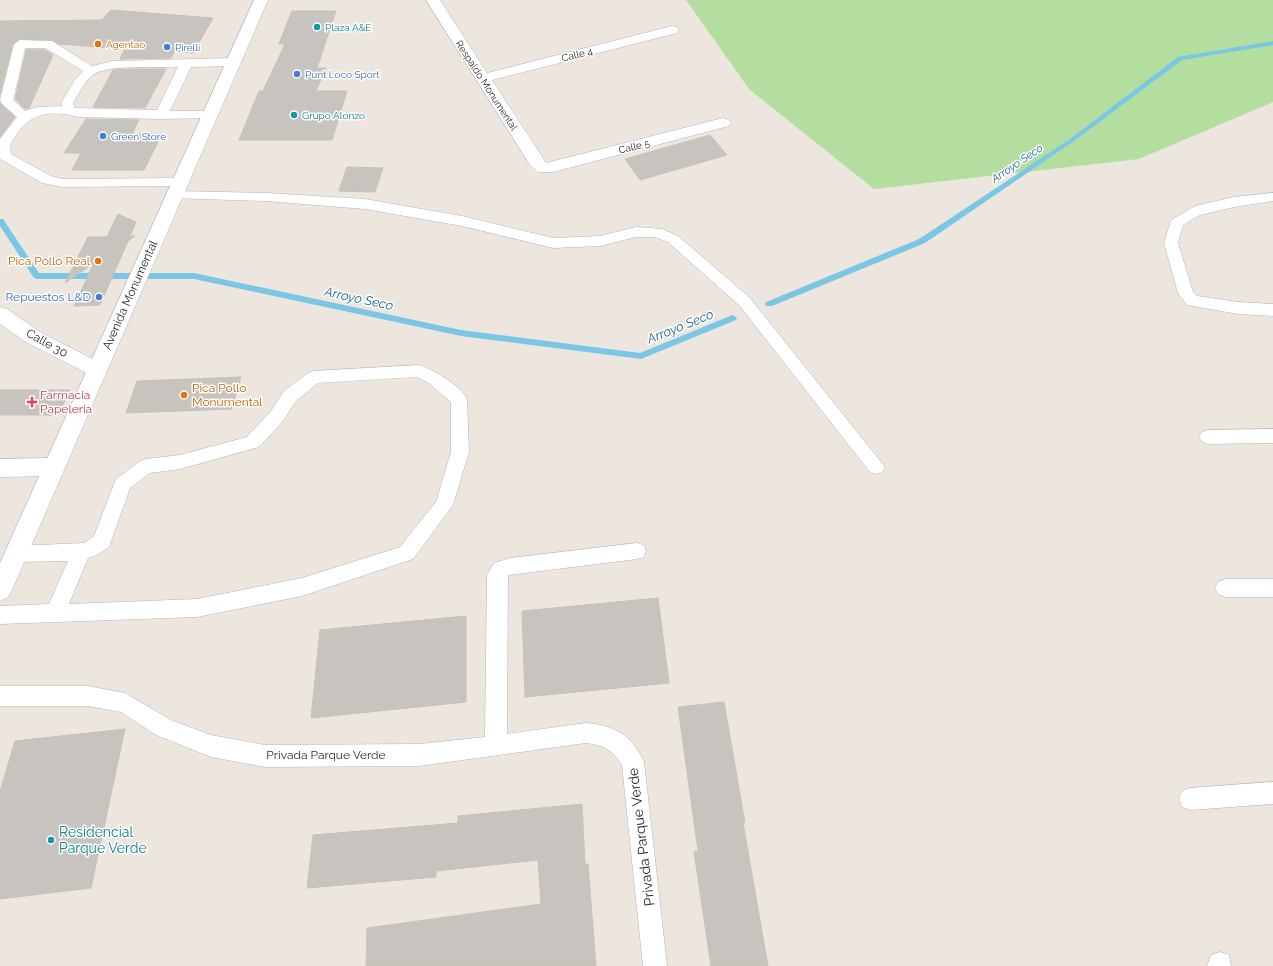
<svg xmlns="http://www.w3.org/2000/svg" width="1273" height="966" font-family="Raleway,sans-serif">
<rect width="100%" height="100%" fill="#ece6de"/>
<path fill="#b3de9f" d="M686,0H1273V102L1139,159L874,189L749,89Z"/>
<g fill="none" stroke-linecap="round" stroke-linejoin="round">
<g fill="#7ac6e5" fill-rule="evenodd">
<path d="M1273,41V45L1182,60L1074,141L925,243L772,306H766L765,304L766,302L919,239L1070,139L1178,57Z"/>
<path d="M0,219H3L39,273H194L461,330L640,353L730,316L733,315L737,318L736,320L641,359L461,336L194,279H37L34,278L0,226Z"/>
</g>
</g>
<g fill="#c7c3be" stroke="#c7c2b8">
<path d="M111,10L213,18L193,53L175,51L171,58L120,59L125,49L59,44L52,40L19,39L13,44L0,94V21L102,20Z"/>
<path d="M292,11H336L317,68H326L316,91H347L332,140H239L259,91H263L285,44H279Z"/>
<path d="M26,50H45L53,55L29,108L25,109L15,99Z"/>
<path d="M134,69H166L145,108L93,107L113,70Z"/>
<path d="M0,103L15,117L0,137Z"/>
<path d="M86,119L139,120L132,134H162L144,170H72L81,153H64Z"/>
<path d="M710,135L727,155L640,180L625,159Z"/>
<path d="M347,167L383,168L375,192L339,191Z"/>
<path d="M118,214L136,222L130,236H135L128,241L100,305L74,306L94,263L65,283L88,237H107Z"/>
<path d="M241,377L232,409L126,413L137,381Z"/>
<path d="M0,390H70L58,415H0Z"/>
<path d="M658,598L669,683L525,697L522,611Z"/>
<path d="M466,616V702L311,718L320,630Z"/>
<path d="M724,702L745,823H743L768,966H711L694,852L698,851L678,707Z"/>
<path d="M125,729L91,888L0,899V792L15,741Z"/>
<path d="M582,804L585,864H588L596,966H366L367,928L541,904L538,860L436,871V877L307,888L313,835L458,823V816Z"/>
</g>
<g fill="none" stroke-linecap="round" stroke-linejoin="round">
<defs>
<g id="service">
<path d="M20,40L52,41L92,66L113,61L233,58L239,62L233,66L191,67L170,111H210L215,112L216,115L215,118L161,119L80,117C55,111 32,110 17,134C12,141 9,145 11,154L51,176L63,179L180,178L185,179L187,182L185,185L180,186L63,187L42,183L0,159V139L17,117L2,104L0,100L14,44ZM25,48H45L83,71L74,81L61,103L62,106L37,107L25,111L13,100ZM178,67L157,110L75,108L73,103C79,94 84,82 93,75C107,64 159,68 178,67Z"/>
<path d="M174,191L266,193L365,199L462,216L553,238L600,236L636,227L662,229L678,236L749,297L885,467L882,472L876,474L870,472L739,305L668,242L655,237H636L600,246L553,248L462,226L365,209L266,201L169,198L167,195L169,192Z"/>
<path d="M1273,193V201L1234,207L1200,215L1183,225L1178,243L1193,292L1197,296L1238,302L1273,304V316L1238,314L1187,305L1178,293L1164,243L1171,220L1195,206L1234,197Z"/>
<path d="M419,365C434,370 460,385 467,399L469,452L453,505L413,559L302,596L197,617L0,624V606L49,604L68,561L16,562L9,560L7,554L9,548L16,546L84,543L94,536L116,479L140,461L146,459L180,455L247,437L271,411L284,391L308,373L314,371ZM417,377L430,384L451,402V452L436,502L400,547L302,578L197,599L69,604L88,558L97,555L109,547L130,488L150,473L180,469L259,447L283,421L296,401L318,383Z"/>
<path d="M1273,429V443L1208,444L1202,442L1199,437L1202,432L1208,430Z"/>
<path d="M637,543L644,545L646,551L644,557L637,559L508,575L507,734L586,723C614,725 633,736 644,762L667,966H643L622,765C613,750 603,745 586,743L419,766L265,767L211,757L156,735L121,712L88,706H0V686H88L125,693L171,720L211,735L265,745L419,744L485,737L487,575L494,563L510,558Z"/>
<path d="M1225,579H1273V597H1225L1218,594L1215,588L1218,582Z"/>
<path d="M1273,782V804L1190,810L1182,807L1179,799L1182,791L1190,788Z"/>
<path d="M1220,952L1229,955L1231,966H1207L1211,955Z"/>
</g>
<g id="minor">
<path d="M426,0H440L487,73L672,26L677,27L679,30L677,33L492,80L546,163L723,118L729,120L731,123L729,126L553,172H538L530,165Z"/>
<path d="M0,307L7,309L40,332L104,365L107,370L104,375L97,378L90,375L26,342L0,324Z"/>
<path d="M53,458L61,461L64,467L61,473L53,476L0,477V459Z"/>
</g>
<path id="secondary" d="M254,0H268L12,590L8,597L0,601V563Z"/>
</defs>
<use href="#service" stroke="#b2b4bd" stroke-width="1"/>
<use href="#minor" stroke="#b2b4bd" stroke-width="1"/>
<use href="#secondary" stroke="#b2b4bd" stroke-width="1"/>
<use href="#service" fill="#fff" fill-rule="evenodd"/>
<use href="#minor" fill="#fff" fill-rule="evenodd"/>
<use href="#secondary" fill="#fff" fill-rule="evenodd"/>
</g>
<g fill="#0f9aa8" stroke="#fff" stroke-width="1.5">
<circle cx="317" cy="27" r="4"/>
<circle cx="294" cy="115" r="4"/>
<circle cx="51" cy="840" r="4"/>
</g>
<g fill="#e8710a" stroke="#fff" stroke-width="1.5">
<circle cx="98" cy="44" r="4"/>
<circle cx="98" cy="261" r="4"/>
<circle cx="184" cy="395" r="4"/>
</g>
<g fill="#3f7fe0" stroke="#fff" stroke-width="1.5">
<circle cx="167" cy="47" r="4"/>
<circle cx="297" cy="74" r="4"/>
<circle cx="103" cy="136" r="4"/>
<circle cx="99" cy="297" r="4"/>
</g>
<path fill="#e0444e" stroke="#fff" stroke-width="1.5" d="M30 396h4v4h4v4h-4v4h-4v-4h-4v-4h4z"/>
<g text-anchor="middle" stroke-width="3" stroke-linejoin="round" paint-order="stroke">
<g font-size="10" fill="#0d838f" stroke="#fff" text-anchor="start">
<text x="325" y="31">Plaza A&amp;E</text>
<text x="302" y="119">Grupo Alonzo</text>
</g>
<g font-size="10" fill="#c56008" stroke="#fff" text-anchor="start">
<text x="106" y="48">Agentao</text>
</g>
<g font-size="10" fill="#366cbe" stroke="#fff" text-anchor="start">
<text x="175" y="51">Pirelli</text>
<text x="305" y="78">Punt Loco Sport</text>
<text x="111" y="140">Green Store</text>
</g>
<g font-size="10" fill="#2b2b2b" stroke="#fff">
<text transform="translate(577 54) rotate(-14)" y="4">Calle 4</text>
<text transform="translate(487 85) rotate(57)" y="4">Respaldo Monumental</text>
<text transform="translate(634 146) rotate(-14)" y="4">Calle 5</text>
</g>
<g font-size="11" font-style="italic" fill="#186592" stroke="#fff">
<text transform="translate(1017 163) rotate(-34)" y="4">Arroyo Seco</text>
</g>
<g font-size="12" fill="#c56008" stroke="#fff" text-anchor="end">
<text x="90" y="265">Pica Pollo Real</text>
<text x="192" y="392" text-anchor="start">Pica Pollo<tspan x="192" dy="14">Monumental</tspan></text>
</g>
<g font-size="12" fill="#2b2b2b" stroke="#fff">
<text transform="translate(130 295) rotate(-66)" y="4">Avenida Monumental</text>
<text transform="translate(47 343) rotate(29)" y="4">Calle 30</text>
<text x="326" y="759">Privada Parque Verde</text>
</g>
<g font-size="12" fill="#366cbe" stroke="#fff" text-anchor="end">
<text x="91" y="301">Repuestos L&amp;D</text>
</g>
<g font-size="12" fill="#be3a42" stroke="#fff" text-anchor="start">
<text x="40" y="399">Farmacia<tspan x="40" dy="14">Papeleria</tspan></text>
</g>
<g font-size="13" font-style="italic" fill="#186592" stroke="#fff">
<text transform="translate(359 298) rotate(12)" y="5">Arroyo Seco</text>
<text transform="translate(680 326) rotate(-22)" y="5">Arroyo Seco</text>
</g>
<g font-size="14" fill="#0d838f" stroke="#fff" text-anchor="start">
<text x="59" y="837">Residencial<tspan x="59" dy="16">Parque Verde</tspan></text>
</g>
<g font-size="14" fill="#2b2b2b" stroke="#fff">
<text transform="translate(641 837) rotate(-97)" y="5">Privada Parque Verde</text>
</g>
</g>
</svg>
